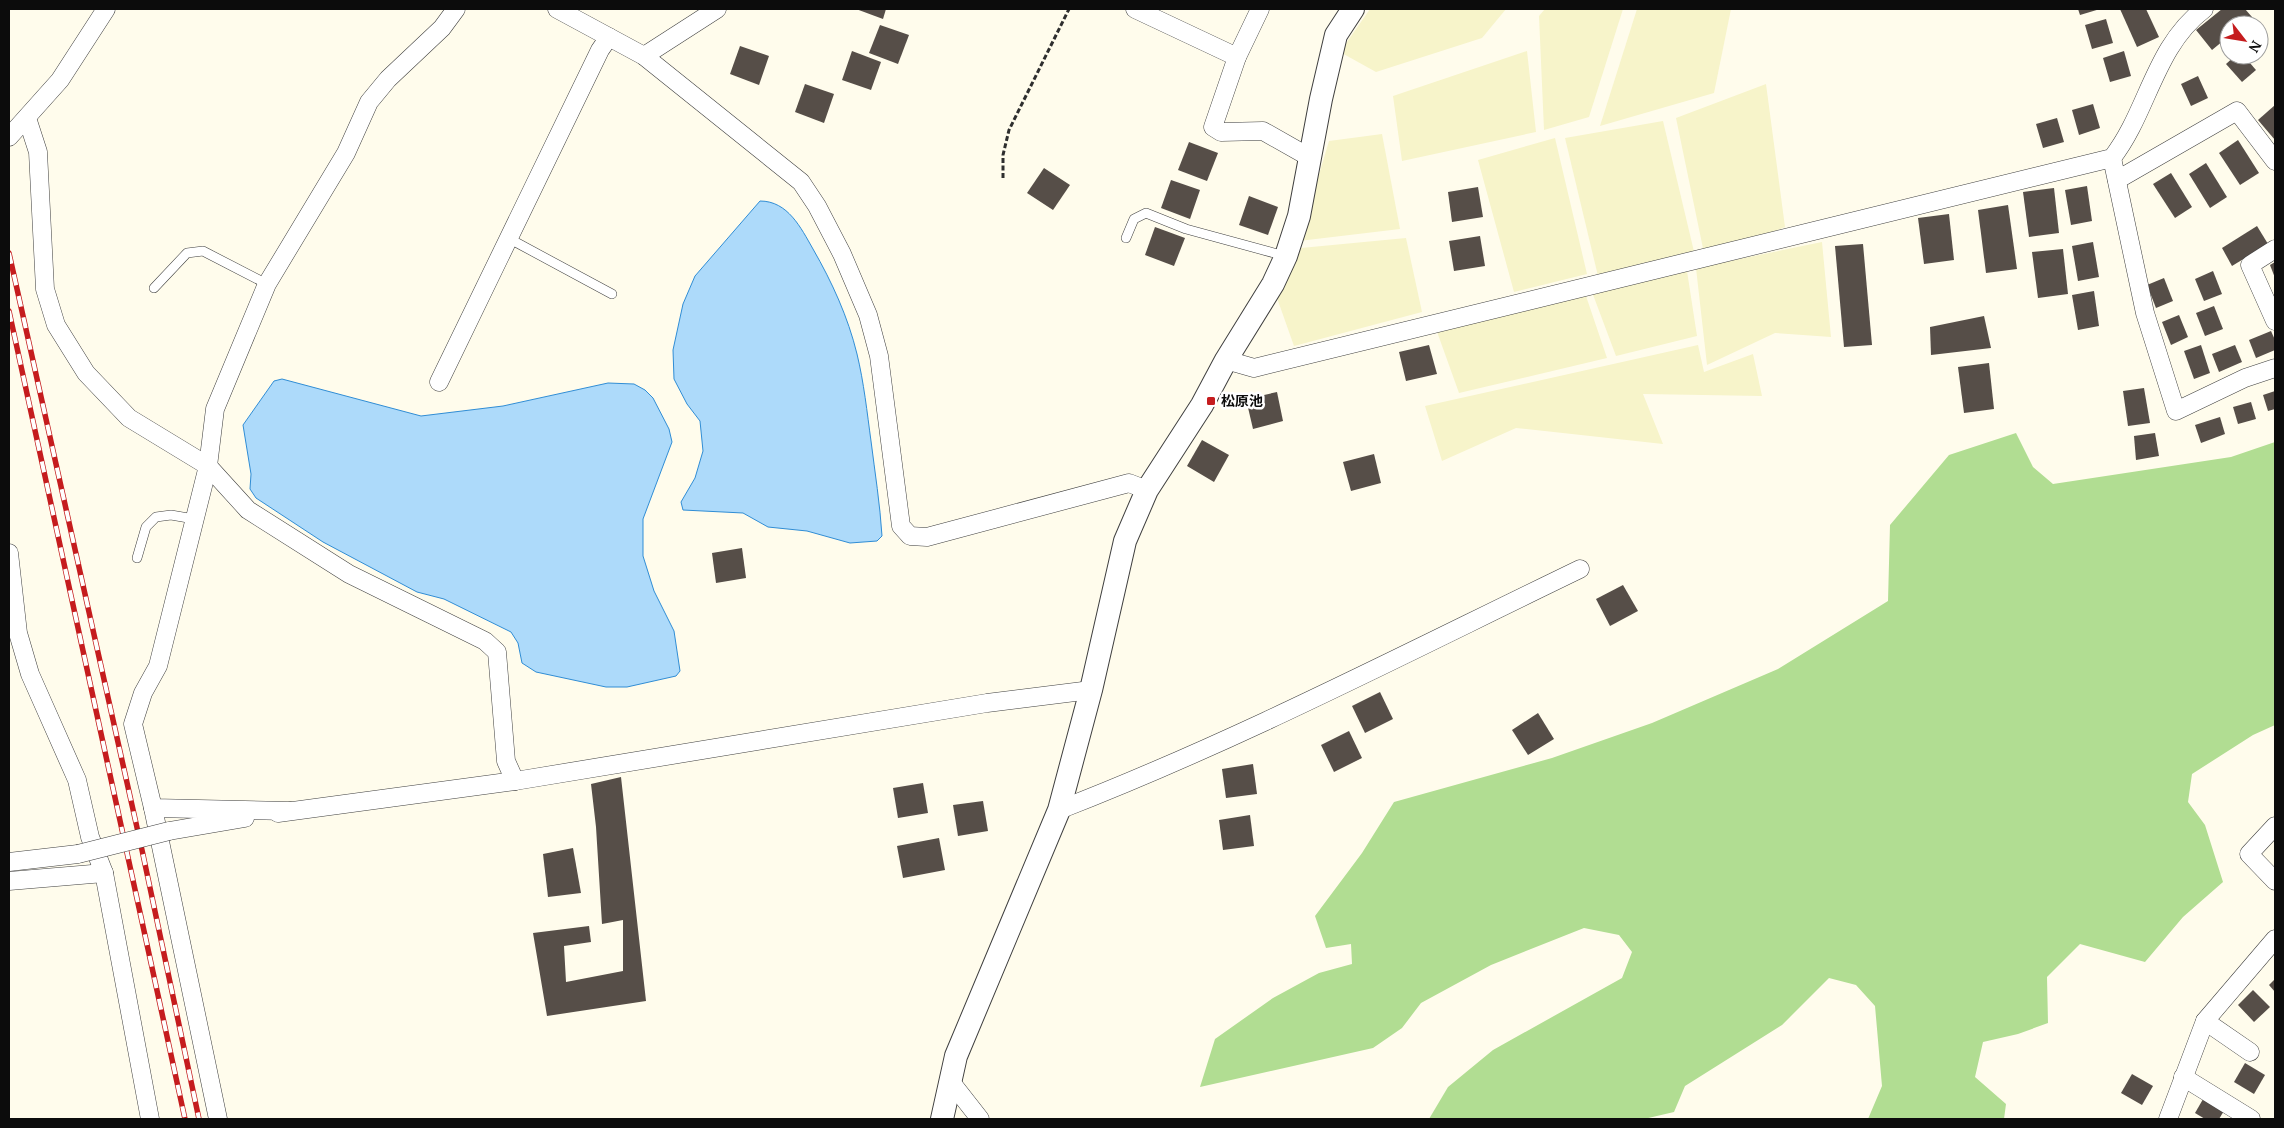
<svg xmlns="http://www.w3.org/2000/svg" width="2284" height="1128" font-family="'PT Serif','Noto Sans JP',serif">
<rect width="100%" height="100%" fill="#fffcec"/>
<g fill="#f7f4ca">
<path d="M1370,9H1506L1482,38L1376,72L1340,52Z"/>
<path d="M1545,9H1623L1589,117L1544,130L1539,16Z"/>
<path d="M1637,9H1731L1714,93L1600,126Z"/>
<path d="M1527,51L1536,132L1402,161L1393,96Z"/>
<path d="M1766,84L1785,227L1705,258L1676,118Z"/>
<path d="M1663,121L1696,260L1598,276L1565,138Z"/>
<path d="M1382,134L1400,229L1299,241L1329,141Z"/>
<path d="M1555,138L1587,274L1514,292L1478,160Z"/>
<path d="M1406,238L1422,312L1294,346L1277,298L1301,248Z"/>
<path d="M1822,242L1831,337L1775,333L1707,365L1696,268Z"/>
<path d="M1687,271L1697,336L1616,356L1592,292Z"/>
<path d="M1585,293L1607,358L1459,393L1436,329Z"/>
<path d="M1698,345L1704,372L1753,354L1762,396L1643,394L1663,444L1516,428L1442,461L1425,406Z"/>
</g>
<path fill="#b1dd92" d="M2016,433L2033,467L2053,484L2231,457L2275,442V725L2253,735L2192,774L2188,802L2205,825L2223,882L2183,917L2145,962L2080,944L2047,977L2048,1023L2018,1034L1983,1042L1975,1077L2006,1104L2004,1119H1868L1882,1086L1875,1006L1856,985L1829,978L1782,1025L1685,1086L1674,1112L1644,1119H1429L1448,1087L1493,1050L1622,978L1632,952L1619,935L1584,928L1491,965L1421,1003L1402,1028L1373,1048L1200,1087L1215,1039L1273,998L1319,973L1352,964L1351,944L1326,948L1315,916L1362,853L1394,802L1552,758L1652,723L1778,669L1888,601L1890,525L1949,455Z"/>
<g fill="#addafa" stroke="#308dd5">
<path d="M760,201C788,201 801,228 813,249C832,282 848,317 857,354C864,383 867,412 871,441C875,473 880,504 882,536L877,541L850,543L807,531L768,527L743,513L683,510L681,502L695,478L703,451L700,421L687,404L674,379L673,350L683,304L695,276Z"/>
<path d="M282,379L421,416L503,406L608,383L634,384L645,390L653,398L669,429L672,442L643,519V556L654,591L674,631L680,671L676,676L627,687H606L536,672L522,663L518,643L511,632L444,599L417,592L323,542L256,498L250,489L251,474L243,425L274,381Z"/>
</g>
<g fill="#564e48">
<path d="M856,9H886L883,19Z"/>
<path d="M2078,9H2100L2080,15Z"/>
<path d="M2120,9H2146L2159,37L2137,47Z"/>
<path d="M2222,9H2245L2252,17L2242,25H2229V36L2212,50L2196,30Z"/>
<path d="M2106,19L2113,43L2092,49L2085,25Z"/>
<path d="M880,25L909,35L898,64L869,53Z"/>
<path d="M740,46L769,56L759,85L730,74Z"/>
<path d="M852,51L881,62L871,90L842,80Z"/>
<path d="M2124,51L2131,76L2110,82L2103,58Z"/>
<path d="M2236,55H2243L2256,70L2242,82L2226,64Z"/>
<path d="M2198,76L2208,98L2191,106L2181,84Z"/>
<path d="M805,84L834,94L824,123L795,112Z"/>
<path d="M2093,104L2100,128L2079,135L2072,110Z"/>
<path d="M2275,105V140L2258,120Z"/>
<path d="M2057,118L2064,142L2043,148L2036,124Z"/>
<path d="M2238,140L2259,173L2240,185L2219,153Z"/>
<path d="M1189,142L1218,153L1207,181L1178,170Z"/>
<path d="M2206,163L2227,197L2210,208L2189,174Z"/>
<path d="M1044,168L1070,185L1053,210L1027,193Z"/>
<path d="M2171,173L2192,207L2175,218L2153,184Z"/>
<path d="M1171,180L1200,190L1190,219L1161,208Z"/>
<path d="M2087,186L2092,221L2071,225L2065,190Z"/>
<path d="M1478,187L1483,217L1452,222L1448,192Z"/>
<path d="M2054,188L2059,233L2029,237L2023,192Z"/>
<path d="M1249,196L1278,207L1268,235L1239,225Z"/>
<path d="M2008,205L2017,269L1986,273L1978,210Z"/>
<path d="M1949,214L1954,260L1924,264L1918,218Z"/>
<path d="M2257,226L2268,244L2232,266L2222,248Z"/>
<path d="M1155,227L1185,238L1174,266L1145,255Z"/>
<path d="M1480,236L1485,266L1454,271L1449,241Z"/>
<path d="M2093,242L2099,277L2078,281L2072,246Z"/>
<path d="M1863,244L1872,345L1844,347L1835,246Z"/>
<path d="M2063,249L2068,294L2038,298L2032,252Z"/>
<path d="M2275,262V278L2270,265Z"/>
<path d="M2213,271L2222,294L2204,301L2195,279Z"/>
<path d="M2164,278L2173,301L2156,308L2147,285Z"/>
<path d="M2094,291L2099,326L2078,330L2072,295Z"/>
<path d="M2214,306L2223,329L2205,336L2196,313Z"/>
<path d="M2179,315L2188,337L2171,345L2162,322Z"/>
<path d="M1984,316L1991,348L1931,355L1930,327Z"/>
<path d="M2271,331L2275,340V350L2256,358L2249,340Z"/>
<path d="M1429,345L1437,374L1406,381L1399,352Z"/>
<path d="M2201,345L2210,373L2194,379L2184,351Z"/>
<path d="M2235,345L2242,362L2219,372L2212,354Z"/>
<path d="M1989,363L1994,409L1964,413L1958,367Z"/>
<path d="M2144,388L2150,423L2128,426L2123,391Z"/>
<path d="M2275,391V409L2268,411L2263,395Z"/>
<path d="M1277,392L1283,421L1253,429L1246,399Z"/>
<path d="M2251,402L2256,419L2238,424L2233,407Z"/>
<path d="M2220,417L2225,434L2201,443L2195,425Z"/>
<path d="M2155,433L2159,456L2136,460L2134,436Z"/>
<path d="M1202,440L1229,455L1214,482L1187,466Z"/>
<path d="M1374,454L1381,483L1351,491L1343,462Z"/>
<path d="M742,548L746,578L716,583L712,553Z"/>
<path d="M1623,585L1638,611L1610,626L1596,599Z"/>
<path d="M1380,692L1393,719L1365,733L1352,706Z"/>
<path d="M1538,713L1554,739L1528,755L1512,730Z"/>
<path d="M1349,731L1362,758L1334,772L1321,745Z"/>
<path d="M1253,764L1257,794L1226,798L1222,769Z"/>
<path d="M621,777L646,1001L547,1016L533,933L589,926L591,942L564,946L566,982L623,971V920L602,924L596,827L591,784Z"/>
<path d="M923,783L928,813L898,818L893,788Z"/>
<path d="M983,801L988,831L958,836L953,805Z"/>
<path d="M1250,815L1254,846L1223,850L1219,820Z"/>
<path d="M939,838L945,870L903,878L897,846Z"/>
<path d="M573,848L581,893L548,897L543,854Z"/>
<path d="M2275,979V992L2269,985Z"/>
<path d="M2253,990L2270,1007L2254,1022L2238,1005Z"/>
<path d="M2245,1063L2265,1075L2254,1094L2234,1082Z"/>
<path d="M2132,1074L2153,1086L2142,1105L2121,1093Z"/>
<path d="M2206,1094L2227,1106L2219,1119H2205L2195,1113Z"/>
</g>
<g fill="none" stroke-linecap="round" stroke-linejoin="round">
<defs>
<g id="service">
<path d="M508,238L612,294"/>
<path d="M1126,238L1134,219L1146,213L1186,229L1285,256"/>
<path d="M154,288L187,253L203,251L267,284"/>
<path d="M137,558L146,527L156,517L171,515L194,519"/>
</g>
<g id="minor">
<path d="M557,9L644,56L801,182L817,206L842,254L868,315L879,356L901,526L910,536L927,537L1129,483L1147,490"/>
<path d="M1135,9L1237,57"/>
<path d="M1260,9L1237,57L1213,127L1221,132L1263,131L1309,157"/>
<path d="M644,56L717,9"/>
<path d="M27,118L38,152L45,289L56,325L86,373L129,418L208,466L248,510L349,574L485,641L497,652L506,761L515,781"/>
<path d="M9,137L60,80L106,9"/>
<path d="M2112,158L2145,313L2176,411L2245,378L2275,368"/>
<path d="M2117,180L2237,111L2275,161"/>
<path d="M2275,249L2250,265L2275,321"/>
<path d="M1226,360L1254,368L2112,158C2148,112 2154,47 2204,9"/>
<path d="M439,382L600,50L609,37"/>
<path d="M9,553L18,633L30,674L77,780L90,837L104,873L150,1119"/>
<path d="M153,808L218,1119"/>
<path d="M1059,810C1237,741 1408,652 1580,569"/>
<path d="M290,811L153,808L133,724L143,693L158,666L208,466L215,409L267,284L346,153L369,102L388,79L442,28L456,9"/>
<path d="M278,813L515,781L987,703L1091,690"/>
<path d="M2275,826L2249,854L2275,881"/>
<path d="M169,831L245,818"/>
<path d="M9,862L78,854"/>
<path d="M9,881L104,873"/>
<path d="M2205,1021L2250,1052"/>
<path d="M2183,1077L2251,1119"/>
<path d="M951,1082L980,1119"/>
<path d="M2168,1119L2205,1021L2275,939"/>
</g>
<path id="tertiary" d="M942,1119L956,1056L1059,810L1091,690L1125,541L1147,490L1202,405L1226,360L1273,284L1286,256L1299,216L1321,99L1336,35L1353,9"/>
</defs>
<use href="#service" stroke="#3f3f3f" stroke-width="10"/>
<use href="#minor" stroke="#3f3f3f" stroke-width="19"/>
<use href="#tertiary" stroke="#3f3f3f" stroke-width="24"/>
<path stroke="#2e2e2e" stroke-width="3" stroke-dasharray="5 2.5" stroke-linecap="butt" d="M1003,178V155L1009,130L1069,9"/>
<use href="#service" stroke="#fff" stroke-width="9"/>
<use href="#minor" stroke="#fff" stroke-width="18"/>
<use href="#tertiary" stroke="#fff" stroke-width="22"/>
<defs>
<g id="rail">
<path d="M9,253L142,850L199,1119"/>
<path d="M9,311L185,1119"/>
</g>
</defs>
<use href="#rail" stroke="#c51c1e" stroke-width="5.5"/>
<use href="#rail" stroke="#fff" stroke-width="4" stroke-dasharray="11" stroke-linecap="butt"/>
<defs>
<path id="minor-bridge" d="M78,854L169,831"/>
</defs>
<use href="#minor-bridge" stroke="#3f3f3f" stroke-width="19" stroke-linecap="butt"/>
<use href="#minor-bridge" stroke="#fff" stroke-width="18"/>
</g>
<rect fill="#c51c1e" stroke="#fff" stroke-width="2" x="1206" y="396" width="10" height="10" rx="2.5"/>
<g text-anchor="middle" stroke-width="5" stroke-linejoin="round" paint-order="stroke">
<g font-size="14" font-weight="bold" fill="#0c0c0c" stroke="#fff" text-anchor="start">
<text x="1221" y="406">松原池</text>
</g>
</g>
<rect width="2284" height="1128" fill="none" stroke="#0c0c0c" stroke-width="20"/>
<g transform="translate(2244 40) rotate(121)"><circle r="24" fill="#ffffff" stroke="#9e9e9e"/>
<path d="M0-4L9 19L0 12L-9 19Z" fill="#c51c1e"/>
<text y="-8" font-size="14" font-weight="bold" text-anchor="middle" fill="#0c0c0c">N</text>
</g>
</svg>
